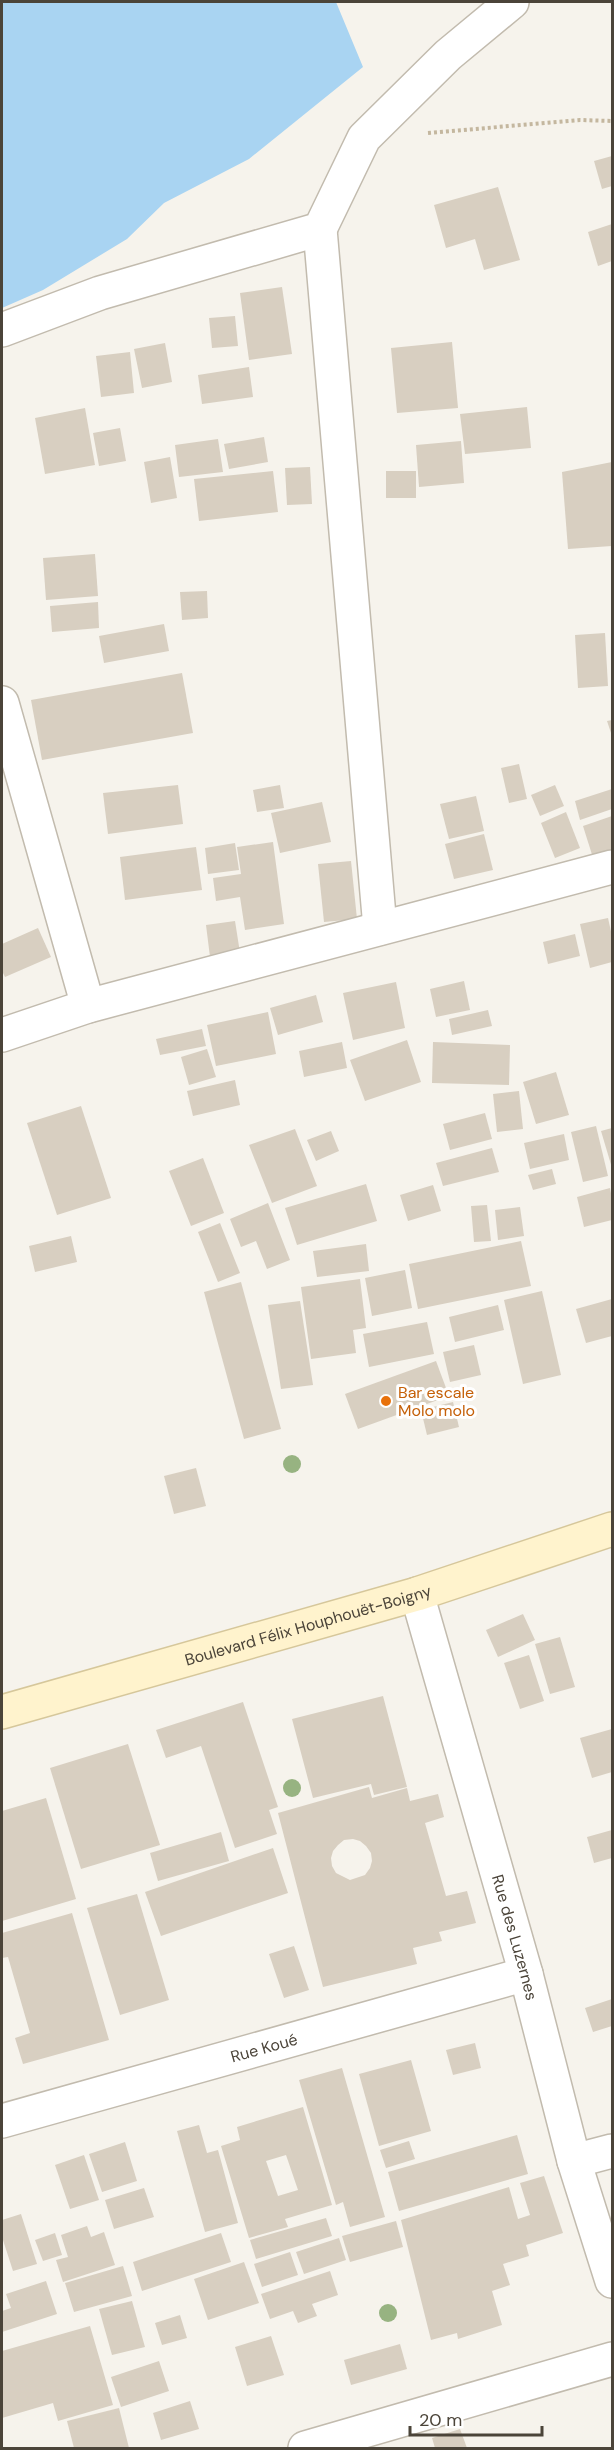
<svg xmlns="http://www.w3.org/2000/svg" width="614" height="2450" font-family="'DM Sans',sans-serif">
<rect width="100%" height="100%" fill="#f6f3ec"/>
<path fill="#a9d4f2" d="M2,2H336L363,67L249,159L164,203L127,239L43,290L2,308Z"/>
<g fill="#d8cfc1" fill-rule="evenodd">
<path d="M612,156V186L602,189L594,161Z"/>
<path d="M498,187L520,260L484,270L475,239L446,248L434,205Z"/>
<path d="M612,224V261L598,266L588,232Z"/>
<path d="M282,287L292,354L249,360L240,293Z"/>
<path d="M235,316L238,346L212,348L209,318Z"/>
<path d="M452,342L458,408L397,413L391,348Z"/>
<path d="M165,343L172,382L142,388L134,349Z"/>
<path d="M130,352L134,393L101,397L96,356Z"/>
<path d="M249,367L253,397L202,404L198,375Z"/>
<path d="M527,407L531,448L465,454L460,414Z"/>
<path d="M85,408L95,465L45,474L35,418Z"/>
<path d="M120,428L126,461L99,466L93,433Z"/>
<path d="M264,437L268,462L229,469L224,444Z"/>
<path d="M218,439L223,472L179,477L175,445Z"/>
<path d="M461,441L464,483L419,487L416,445Z"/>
<path d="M170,457L177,498L151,503L144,462Z"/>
<path d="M612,462V546L568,549L562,472Z"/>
<path d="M310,467L312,504L287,505L285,468Z"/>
<path d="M273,471L278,512L199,521L194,479Z"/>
<rect x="386" y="471" width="30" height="27"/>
<path d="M95,554L98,596L46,600L43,558Z"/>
<path d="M207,591L208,618L182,620L180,592Z"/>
<path d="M98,602L99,628L52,632L50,606Z"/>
<path d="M164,624L169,651L104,663L99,636Z"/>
<path d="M605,633L608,686L578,688L575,635Z"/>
<path d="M182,673L193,733L42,760L31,700Z"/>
<path d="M612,720V736L607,721Z"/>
<path d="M519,764L527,799L509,803L501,768Z"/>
<path d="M178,785L183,824L108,834L103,793Z"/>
<path d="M280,785L284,808L257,812L253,790Z"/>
<path d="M555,785L564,806L540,816L531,795Z"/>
<path d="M612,789V809L580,820L575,801Z"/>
<path d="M476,796L484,831L449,839L440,804Z"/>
<path d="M322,802L331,842L280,853L271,813Z"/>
<path d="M566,812L580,848L555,858L541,823Z"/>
<path d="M612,816V855L594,861L583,826Z"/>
<path d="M484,834L493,870L454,879L445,844Z"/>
<path d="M273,842L284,924L245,930L240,897L216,901L213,878L241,874L237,847Z"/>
<path d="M235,843L239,870L208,874L205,848Z"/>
<path d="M196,847L202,890L125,900L120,857Z"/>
<path d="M351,861L357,919L324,922L318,864Z"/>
<path d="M608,918L612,936V962L590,968L580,924Z"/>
<path d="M235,921L240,953L210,957L206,925Z"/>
<path d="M38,928L51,957L5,977L2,971V944Z"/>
<path d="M575,934L580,956L548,964L543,942Z"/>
<path d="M464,981L470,1010L436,1017L430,989Z"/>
<path d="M396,982L405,1028L353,1040L343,993Z"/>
<path d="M316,995L323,1022L278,1035L270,1008Z"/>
<path d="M488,1010L492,1026L452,1035L449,1019Z"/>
<path d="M268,1012L276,1054L216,1066L207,1025Z"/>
<path d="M202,1029L206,1046L160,1055L156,1039Z"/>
<path d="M407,1040L421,1082L365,1101L350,1060Z"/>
<path d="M342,1042L347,1068L304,1077L299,1051Z"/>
<path d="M433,1042L510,1045L509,1085L432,1083Z"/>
<path d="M207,1049L216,1077L189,1085L181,1057Z"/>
<path d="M556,1072L569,1115L536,1124L523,1082Z"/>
<path d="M235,1080L240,1105L193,1116L187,1091Z"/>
<path d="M519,1091L523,1129L497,1132L493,1094Z"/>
<path d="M81,1106L111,1198L57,1215L27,1123Z"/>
<path d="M485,1113L492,1139L450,1150L443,1124Z"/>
<path d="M596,1126L608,1176L583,1182L571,1132Z"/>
<path d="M612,1128V1168L601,1131Z"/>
<path d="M295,1129L317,1186L272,1203L249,1145Z"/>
<path d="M331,1131L339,1151L316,1161L307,1140Z"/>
<path d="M564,1134L569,1160L530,1169L524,1143Z"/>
<path d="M492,1148L499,1172L443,1186L436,1163Z"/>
<path d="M203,1158L224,1213L191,1226L169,1171Z"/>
<path d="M552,1169L556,1184L533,1190L528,1175Z"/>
<path d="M366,1184L377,1221L297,1245L285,1208Z"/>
<path d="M433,1185L441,1211L408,1221L400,1195Z"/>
<path d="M610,1188L612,1199V1220L584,1227L577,1197Z"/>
<path d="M268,1203L290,1260L267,1269L256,1241L241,1247L230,1219Z"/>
<path d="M487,1205L491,1241L474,1242L471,1206Z"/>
<path d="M520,1207L524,1236L498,1240L495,1210Z"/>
<path d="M220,1223L240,1273L218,1282L198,1232Z"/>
<path d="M71,1236L77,1262L35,1272L29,1246Z"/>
<path d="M521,1241L531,1286L418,1309L409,1264Z"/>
<path d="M366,1244L369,1271L317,1277L313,1251Z"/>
<path d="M405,1270L412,1308L372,1316L365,1278Z"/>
<path d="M360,1279L366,1328L353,1330L356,1353L311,1359L301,1287Z"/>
<path d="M241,1282L281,1429L244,1439L204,1292Z"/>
<path d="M542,1291L561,1375L523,1384L504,1300Z"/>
<path d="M612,1299V1336L586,1343L576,1309Z"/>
<path d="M300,1301L313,1385L281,1389L268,1305Z"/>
<path d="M498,1305L504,1330L455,1342L449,1317Z"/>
<path d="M427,1322L434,1354L369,1367L363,1334Z"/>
<path d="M474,1345L481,1375L450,1382L443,1352Z"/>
<path d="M436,1361L449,1396L358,1429L345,1394Z"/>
<path d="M453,1402L459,1427L427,1435L421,1410Z"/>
<path d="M196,1468L206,1506L174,1514L164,1476Z"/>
<path d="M523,1614L535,1640L498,1657L486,1630Z"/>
<path d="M560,1637L575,1687L550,1694L535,1644Z"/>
<path d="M529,1655L544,1701L520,1709L504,1663Z"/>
<path d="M383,1696L407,1787L374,1795L371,1784L313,1798L292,1719Z"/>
<path d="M243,1702L278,1807L269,1810L277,1834L235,1848L201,1746L166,1758L156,1730Z"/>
<path d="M612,1729V1772L592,1778L580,1738Z"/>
<path d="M128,1744L160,1845L81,1869L50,1768Z"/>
<path d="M369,1787L372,1798L407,1788L410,1801L438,1794L444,1817L425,1823L446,1896L467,1891L476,1923L439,1932L442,1941L413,1948L417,1964L323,1987L278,1813ZM353,1839L360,1841L366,1846L371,1853L372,1861L370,1868L365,1875L350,1880L336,1873L332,1866L331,1858L333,1851L338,1845L344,1840Z"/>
<path d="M46,1798L76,1899L2,1921V1811Z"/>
<path d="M612,1830V1858L594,1863L587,1837Z"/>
<path d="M221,1832L229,1861L158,1881L150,1853Z"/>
<path d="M273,1848L288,1893L161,1936L145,1892Z"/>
<path d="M137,1894L169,2000L120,2015L87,1908Z"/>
<path d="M72,1913L109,2040L23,2064L15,2038L30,2033L8,1957L2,1958V1933Z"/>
<path d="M294,1946L309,1990L284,1998L269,1954Z"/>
<path d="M612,1999V2026L593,2032L585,2008Z"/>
<path d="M475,2043L481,2068L453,2075L446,2050Z"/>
<path d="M411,2060L431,2131L379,2146L359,2074Z"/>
<path d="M342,2068L385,2217L350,2227L343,2202L336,2205L299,2080Z"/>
<path d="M303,2107L332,2205L285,2219L288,2227L249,2238L221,2146L240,2140L237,2127ZM286,2155L298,2190L278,2196L266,2161Z"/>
<path d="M199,2125L207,2153L218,2150L238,2223L205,2232L177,2131Z"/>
<path d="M517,2135L528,2174L399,2211L388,2172Z"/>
<path d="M409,2141L415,2159L386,2168L380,2150Z"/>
<path d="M125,2142L137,2181L102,2192L89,2154Z"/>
<path d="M84,2155L99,2200L70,2209L55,2165Z"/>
<path d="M544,2176L563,2233L526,2245L529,2256L503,2264L510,2285L492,2291L502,2325L458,2339L457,2333L431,2340L401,2220L509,2187L518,2219L530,2215L520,2183Z"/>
<path d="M144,2188L154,2217L114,2229L105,2200Z"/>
<path d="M21,2214L37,2264L13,2271L2,2237V2220Z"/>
<path d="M326,2218L332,2236L256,2259L250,2240Z"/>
<path d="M396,2221L403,2247L350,2262L342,2236Z"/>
<path d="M87,2226L91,2237L104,2232L115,2265L63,2282L56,2260L68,2257L61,2235Z"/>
<path d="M55,2233L62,2255L43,2261L35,2240Z"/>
<path d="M221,2233L231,2262L142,2291L133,2262Z"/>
<path d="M339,2238L346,2260L304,2274L296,2252Z"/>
<path d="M290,2252L298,2275L262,2287L254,2264Z"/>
<path d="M244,2262L259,2303L208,2320L194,2279Z"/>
<path d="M123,2266L132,2296L74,2312L65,2283Z"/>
<path d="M330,2271L338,2295L312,2304L317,2316L298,2323L293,2311L270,2319L261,2294Z"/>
<path d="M46,2281L57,2314L2,2332V2311L11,2308L6,2294Z"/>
<path d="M132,2301L145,2347L112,2355L99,2309Z"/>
<path d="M180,2315L187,2338L162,2345L155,2323Z"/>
<path d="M90,2326L113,2405L58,2421L53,2403L2,2418V2351Z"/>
<path d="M271,2336L284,2375L247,2386L235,2347Z"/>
<path d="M400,2344L407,2369L351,2385L344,2360Z"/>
<path d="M159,2361L169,2391L121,2407L111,2377Z"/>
<path d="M190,2401L199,2429L161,2440L153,2413Z"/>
<path d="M119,2408L129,2448H74L67,2421Z"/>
<path d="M460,2429L467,2448H435L432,2438Z"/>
</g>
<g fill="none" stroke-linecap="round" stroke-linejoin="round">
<defs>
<g id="street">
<path d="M320,229L380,928"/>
<path d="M2,330L100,293L320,229L364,138L448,55L512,2"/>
<path d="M2,703L88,1006"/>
<path d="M2,1035L88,1006L612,867"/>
<path id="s1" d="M417,1594L526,1974L574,2161L612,2281"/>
<path id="s2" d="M2,2121L526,1974"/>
<path d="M574,2161L612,2151"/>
<path d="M305,2448L612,2359"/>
</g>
<g id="secondary">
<path id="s3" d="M2,1712L417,1594L612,1529"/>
</g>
</defs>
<use href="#street" stroke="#c2bbae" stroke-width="36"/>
<use href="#secondary" stroke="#d6c79b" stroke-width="36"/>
<path stroke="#c4b79f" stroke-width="4" stroke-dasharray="3 3" stroke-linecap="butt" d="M428,133L580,120L612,121"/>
<use href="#street" stroke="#fff" stroke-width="33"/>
<use href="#secondary" stroke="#fff3cd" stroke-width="33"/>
</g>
<g fill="#97b381">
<circle cx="292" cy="1464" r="9"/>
<circle cx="292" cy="1788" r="9"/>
<circle cx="388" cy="2313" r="9"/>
</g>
<circle fill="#e8710a" stroke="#fff" stroke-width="2" cx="386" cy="1401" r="6"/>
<g text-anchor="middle" stroke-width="6" stroke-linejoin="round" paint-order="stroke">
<g font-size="16" fill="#c56008" stroke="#fff" text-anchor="start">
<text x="398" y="1398">Bar escale<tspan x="398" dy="18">Molo molo</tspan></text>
</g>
<g font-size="16" fill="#4b4439" stroke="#fff">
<text dy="6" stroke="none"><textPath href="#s3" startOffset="318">Boulevard Félix Houphouët-Boigny</textPath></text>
<text dy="6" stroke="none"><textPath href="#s1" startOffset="357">Rue des Luzernes</textPath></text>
<text dy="6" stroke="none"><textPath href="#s2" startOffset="272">Rue Koué</textPath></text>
</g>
</g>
<rect width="614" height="2450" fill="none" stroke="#4b4439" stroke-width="6"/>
<path d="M410 2426v9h132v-9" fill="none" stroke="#4b4439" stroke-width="3"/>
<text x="419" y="2426" font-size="18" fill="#4b4439" stroke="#ffffff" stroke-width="4.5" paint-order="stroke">20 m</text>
</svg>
